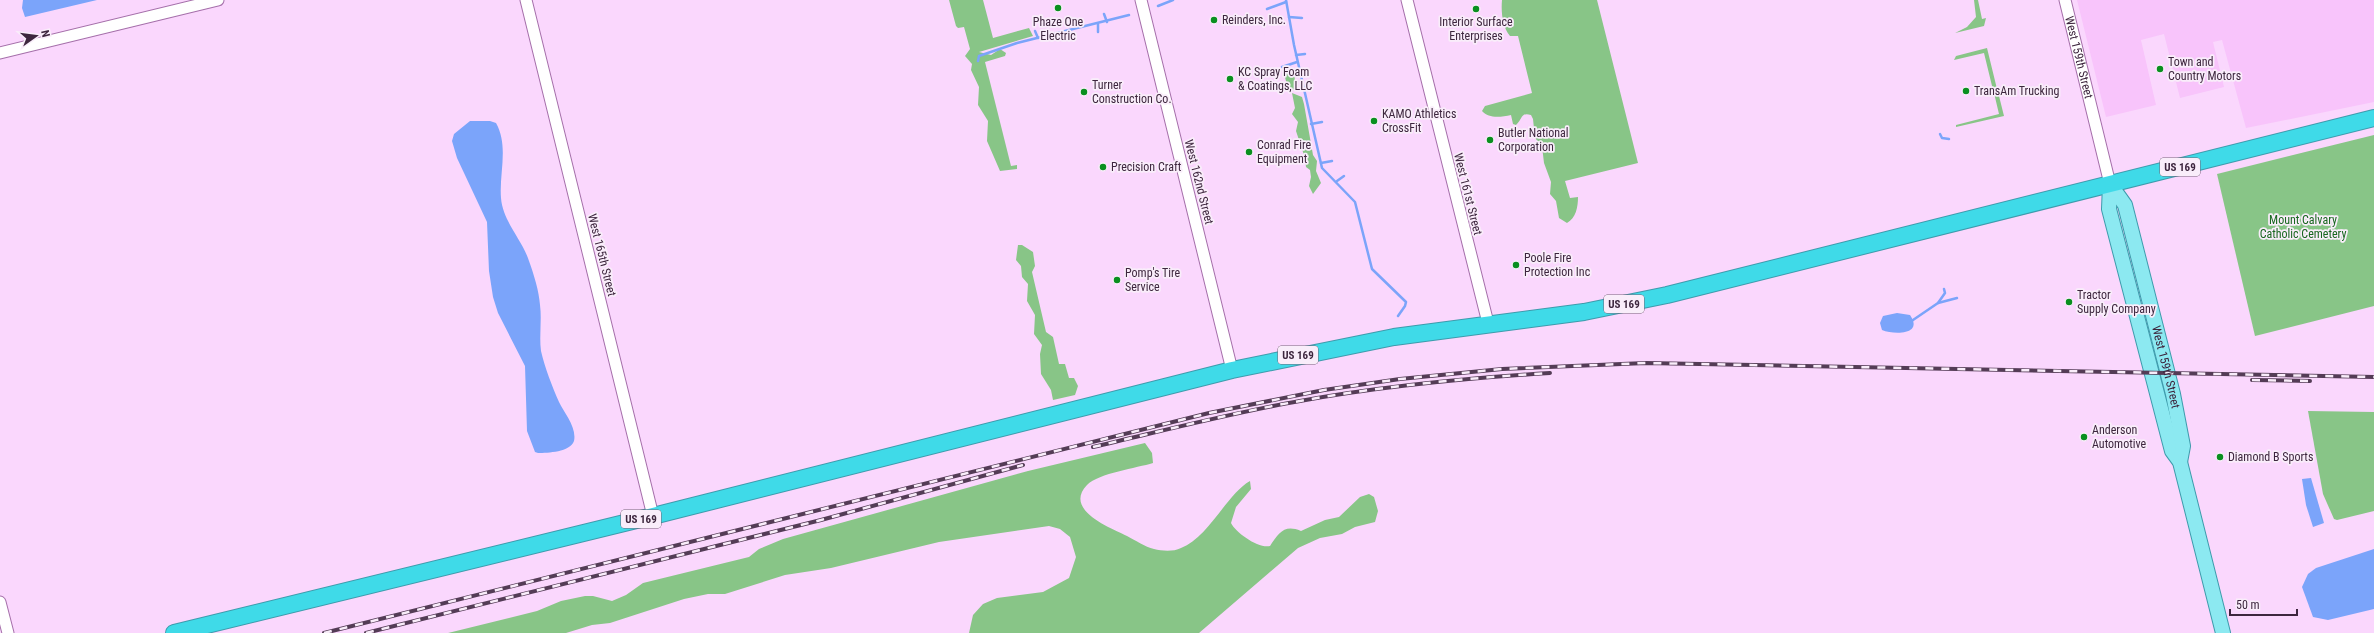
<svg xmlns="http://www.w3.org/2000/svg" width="2374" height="633" font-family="'Roboto Condensed',sans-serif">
<rect width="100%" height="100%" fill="#fad7fd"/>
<path fill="#f8c4fb" d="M2077,0H2374V102L2246,128L2222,40L2213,42L2224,87L2180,98L2164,34L2141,40L2156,105L2106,117Z"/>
<g fill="#88c587">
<path d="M949,0H983L993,38L1029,28L1033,36L979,52L991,55L1000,49L1006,53L1005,56L985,62L1011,166L1017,165V169L1000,171L987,141L988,121L978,105L979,87L971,70L972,64L965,56L970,49L964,27L958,28L956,26Z"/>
<path d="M1502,0H1597L1638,163L1565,181L1570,198L1578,197C1578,207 1576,218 1567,223L1559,218L1556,201L1550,194L1551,182L1544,163L1542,146L1535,138L1533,119L1531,115C1520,112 1523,119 1516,125L1513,124L1511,115C1501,117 1489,119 1482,111L1485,106L1532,93L1518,36H1510C1502,27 1501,11 1502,0Z"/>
<path d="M1974,0H1978L1982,19L1986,18L1984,26L1955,33L1967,27L1976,17Z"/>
<path d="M1987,48L1997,89L1993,90L1984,53L1954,60L1956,56Z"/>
<path d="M1288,68L1293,71L1296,84L1293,90C1285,87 1286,77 1283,70Z"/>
<path d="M1998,92L2004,116L1956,127V125L1999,114L1994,93Z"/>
<path d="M1292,93L1302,97L1304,104L1313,155L1317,161L1316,171L1321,183L1313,194L1309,186L1311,177L1310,170L1306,167L1305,158L1296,131L1298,122L1292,114L1295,108Z"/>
<path d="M2374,135V306L2255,336L2217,174Z"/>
<path d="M1018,245H1022L1033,252L1035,266L1032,272L1046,332L1053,337L1059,364H1065L1069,378H1074L1078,386L1075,395L1053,400L1051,390L1041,374L1040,354L1042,345L1034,334L1035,315L1027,301L1028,284L1022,277L1021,266L1016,260Z"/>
<path d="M2308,411L2374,412V511L2337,520L2334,519L2323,494Z"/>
<path d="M1145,443L1152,453L1153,463C1137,468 1099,473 1087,485C1063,510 1111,528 1127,536C1135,540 1145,547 1154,549C1162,551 1173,552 1181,548C1208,538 1227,494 1250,481L1251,489L1236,507L1231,523C1236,533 1259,549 1270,546C1279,533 1284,524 1301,531L1325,520L1339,517L1360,497L1369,494L1374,497L1378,511L1375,522L1355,527L1342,534L1320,538L1298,548L1199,633H969L973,615L983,604L997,598L1043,592L1069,578L1076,557L1070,537L1060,529L1049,526L939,542L831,568L785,575L725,594H708L684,599L610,623L592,625L566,633H448L537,611L561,601L585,596H593L612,601L626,595L643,583L749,557L759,549L783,539L1028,471Z"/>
</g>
<g fill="#7ba4fa">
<path d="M23,0H97L25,17L22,8Z"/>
<path d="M470,121H490L496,123C509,146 499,173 501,198C503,222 522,239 529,261C534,275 539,291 540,305C542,320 539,336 541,351C545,368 552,386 559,402C564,413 577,427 574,441C570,452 548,453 538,453L535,452L527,431L525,366L498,313L493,297L489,271L487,222L457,158L452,141L454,134Z"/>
<path d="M1897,313L1910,315C1924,335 1894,335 1882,330L1880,323L1883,316Z"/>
<path d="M2311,478L2324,523L2313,527L2306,505L2302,479Z"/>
<path d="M2374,549V609L2328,620L2313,617L2302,587L2308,574L2316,568Z"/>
</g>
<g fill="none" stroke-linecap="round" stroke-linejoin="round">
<g stroke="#7ba4fa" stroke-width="2.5">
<path d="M1286,0L1294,45L1322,168L1355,202L1372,269L1406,302L1405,306L1398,316"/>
<path d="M1158,6L1173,0"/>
<path d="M1267,9L1286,2"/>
<path d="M1104,14L1107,22"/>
<path d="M1289,17L1302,18"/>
<path d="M1098,24V32"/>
<path d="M1035,31L1038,38"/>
<path d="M1296,55L1305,54"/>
<path d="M978,61L979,56L1017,43L1129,15"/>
<path d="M1282,67L1297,62"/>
<path d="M1311,124L1322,122"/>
<path d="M1940,134L1942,138L1949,139"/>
<path d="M1321,163L1332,161"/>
<path d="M1337,181L1344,176"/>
<path d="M1938,303L1945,293L1944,289"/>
<path d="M1913,320L1938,303L1957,298"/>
</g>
<defs>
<g id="minor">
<path d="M526,0L653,516"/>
<path d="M1141,0L1232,370"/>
<path d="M1407,0L1488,323"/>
<path id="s1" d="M2065,0L2110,184"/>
<path d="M0,53L218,0"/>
<path d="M0,602L8,633"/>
</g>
<g id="major">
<path d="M2110,184L2109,209L2172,451L2180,462L2223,633"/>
<path id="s2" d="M2110,184L2125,205L2173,394L2183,446L2180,462"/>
</g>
<path id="highway" d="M174,633L653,516L1232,370L1394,337L1584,312L1667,295L2374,118"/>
</defs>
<use href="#minor" stroke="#a56faa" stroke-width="13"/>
<use href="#major" stroke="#3e9bac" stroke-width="16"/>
<use href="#highway" stroke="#3e9bac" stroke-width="18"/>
<use href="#minor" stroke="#fff" stroke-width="11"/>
<use href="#major" stroke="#8ce9f1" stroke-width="14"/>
<use href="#highway" stroke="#3fdae8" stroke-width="16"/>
<defs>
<g id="rail">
<path d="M2252,380L2310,381"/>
<path d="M1093,447C1162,431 1231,413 1300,401C1383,386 1467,378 1550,373"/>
<path d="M324,633L1209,413L1324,390L1400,379L1502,369L1646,363L2374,377"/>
<path d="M366,633L821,520L1023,465"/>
</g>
</defs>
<use href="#rail" stroke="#543c56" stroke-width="4"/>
<use href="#rail" stroke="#f9edfa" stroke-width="2.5" stroke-dasharray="8" stroke-linecap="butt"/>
</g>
<g fill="#098f1f" stroke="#f9edfa" stroke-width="1.5">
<circle cx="1058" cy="8" r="4"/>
<circle cx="1476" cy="9" r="4"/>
<circle cx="1214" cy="20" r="4"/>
<circle cx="2160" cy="69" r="4"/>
<circle cx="1230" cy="79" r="4"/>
<circle cx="1966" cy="91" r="4"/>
<circle cx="1084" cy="92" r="4"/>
<circle cx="1374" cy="121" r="4"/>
<circle cx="1490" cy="140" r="4"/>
<circle cx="1249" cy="152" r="4"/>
<circle cx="1103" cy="167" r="4"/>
<circle cx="1516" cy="265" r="4"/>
<circle cx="1117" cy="280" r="4"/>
<circle cx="2069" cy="302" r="4"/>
<circle cx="2084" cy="437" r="4"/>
<circle cx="2220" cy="457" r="4"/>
</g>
<g text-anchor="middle" stroke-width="3.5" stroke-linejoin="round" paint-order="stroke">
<g fill="#f9edfa" stroke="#756276" stroke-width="1">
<rect x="2160" y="158" width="40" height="18" rx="3"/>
<rect x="1604" y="295" width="40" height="18" rx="3"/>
<rect x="1278" y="346" width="40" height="18" rx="3"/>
<rect x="621" y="510" width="40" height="18" rx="3"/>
</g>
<g font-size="11" font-weight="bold" fill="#3d263e">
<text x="2180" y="171">US 169</text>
<text x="1624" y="308">US 169</text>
<text x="1298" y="359">US 169</text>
<text x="641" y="523">US 169</text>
</g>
<g font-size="12" fill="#3d263e" stroke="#f9edfa" text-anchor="start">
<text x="1222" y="24">Reinders, Inc.</text>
<text x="1058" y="26" text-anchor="middle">Phaze One<tspan x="1058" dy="14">Electric</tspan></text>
<text x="1476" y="26" text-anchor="middle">Interior Surface<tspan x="1476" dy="14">Enterprises</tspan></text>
<text x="2168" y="66">Town and<tspan x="2168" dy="14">Country Motors</tspan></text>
<text x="1238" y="76">KC Spray Foam<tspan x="1238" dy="14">&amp; Coatings, LLC</tspan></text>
<text x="1092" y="89">Turner<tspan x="1092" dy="14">Construction Co.</tspan></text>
<text x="1974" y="95">TransAm Trucking</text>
<text x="1382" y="118">KAMO Athletics<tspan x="1382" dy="14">CrossFit</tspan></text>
<text x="1498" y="137">Butler National<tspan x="1498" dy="14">Corporation</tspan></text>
<text x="1257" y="149">Conrad Fire<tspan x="1257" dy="14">Equipment</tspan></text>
<text x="1111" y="171">Precision Craft</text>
<text x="1524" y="262">Poole Fire<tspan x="1524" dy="14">Protection Inc</tspan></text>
<text x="1125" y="277">Pomp's Tire<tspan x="1125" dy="14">Service</tspan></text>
<text x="2077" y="299">Tractor<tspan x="2077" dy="14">Supply Company</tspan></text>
<text x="2092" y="434">Anderson<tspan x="2092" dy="14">Automotive</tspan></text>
<text x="2228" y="461">Diamond B Sports</text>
</g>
<g font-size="12" fill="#3d263e" stroke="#f9edfa">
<text dy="4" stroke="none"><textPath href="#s1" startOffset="59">West 159th Street</textPath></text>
<text transform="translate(1199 182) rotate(76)" y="4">West 162nd Street</text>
<text transform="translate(1468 194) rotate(76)" y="4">West 161st Street</text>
<text transform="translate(602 255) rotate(76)" y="4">West 165th Street</text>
<text dy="4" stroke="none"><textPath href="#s2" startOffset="193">West 159th Street</textPath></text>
</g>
<g font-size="12" fill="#17671e" stroke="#f9edfa">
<text x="2303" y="224">Mount Calvary<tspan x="2303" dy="14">Catholic Cemetery</tspan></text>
</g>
</g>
<g transform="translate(36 36) rotate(76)" stroke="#f9edfa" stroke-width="3" paint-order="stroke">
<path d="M0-3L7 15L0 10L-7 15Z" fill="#3d263e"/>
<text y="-6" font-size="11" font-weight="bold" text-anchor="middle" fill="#3d263e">N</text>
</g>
<path d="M2230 609v6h67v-6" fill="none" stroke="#3d263e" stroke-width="2"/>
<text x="2236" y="609" font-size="12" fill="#3d263e" stroke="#f9edfa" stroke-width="3" paint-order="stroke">50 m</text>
</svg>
